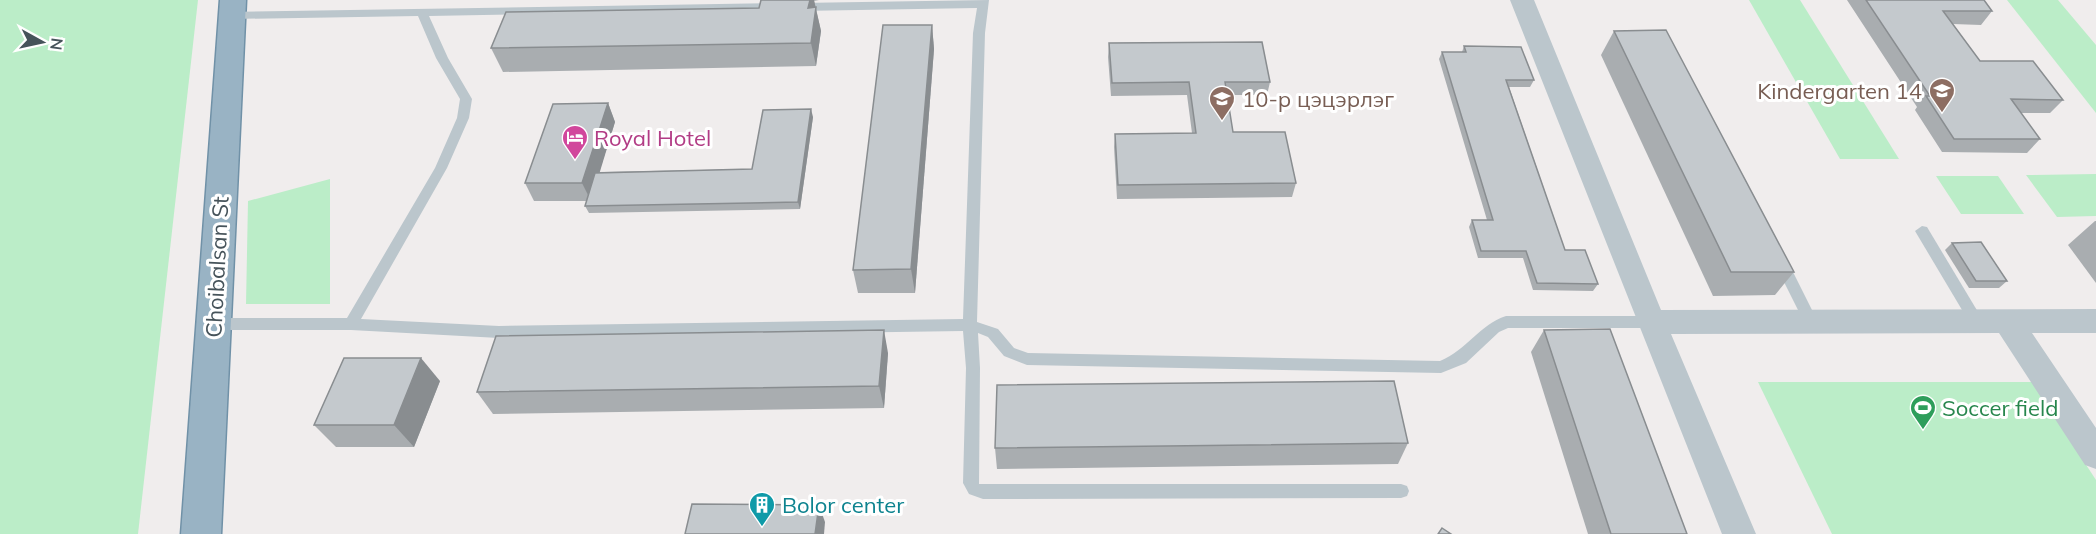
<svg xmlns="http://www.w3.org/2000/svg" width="2096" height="534" font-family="Mulish,sans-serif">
<rect width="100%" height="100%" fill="#f0eded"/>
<g fill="#bbedc8">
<path d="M0,0H198L138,534H0Z"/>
<path d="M1749,0H1800L1899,159H1840Z"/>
<path d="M2007,0H2058L2096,45V113Z"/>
<path d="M2096,174V216L2057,217L2026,175Z"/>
<path d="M1936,176H1998L2024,214H1961Z"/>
<path d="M330,179V304H246L248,201Z"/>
<path d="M1758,382H2032L2096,480V534H1832Z"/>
</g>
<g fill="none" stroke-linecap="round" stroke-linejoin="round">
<defs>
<path id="trunk" d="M220,0H246L221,534H181Z"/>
</defs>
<use href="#trunk" stroke="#7091a7" stroke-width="3"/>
<g fill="#bbc6cc" fill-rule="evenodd">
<path d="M989,0L985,33L977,322L998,329L1014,348L1028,353L1440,361C1467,350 1479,325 1506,316H1651L1656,318L1658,322L1656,326L1651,328H1508L1499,332L1466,363L1441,373L1027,365L1004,356L988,337L978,333L980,368L979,484H1401L1407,486L1409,491L1407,496L1401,498L983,499L969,494L963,483L966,368L963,331L499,338L351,330H215L210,328L208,324L210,320L215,318H347L435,168L457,118L460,99L436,58L418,16L232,19L228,18V12L777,3L781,4V10L429,16L448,58L472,99L469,118L447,168L361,319L499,326L963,319L973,33L977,8L799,11L793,7L799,3Z"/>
<path d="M1922,226L1927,227L1981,317L1983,321L1981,325H1971L1915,231Z"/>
<path d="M1781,257L1786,258L1818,322L1816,326H1806L1774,262L1776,258Z"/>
</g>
<path fill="#bbc6cc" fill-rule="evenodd" d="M1510,0H1534L1661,310L2096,309V333H2032L2096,428V469L2085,465L1999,333L1671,334L1756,534H1722Z"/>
<use href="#trunk" fill="#99b3c4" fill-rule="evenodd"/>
</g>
<g fill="#a9adb0">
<path d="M761,0H819L814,1L821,31L816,66L503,72L491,48L759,8Z"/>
<path d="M1847,0H1984L1992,11L1981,25L1953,24L1980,61L2063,100L2050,113H2021L2040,139L2027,153L1942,152L1915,110L1917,107Z"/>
<path d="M932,25L934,49L915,293H858L853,270Z"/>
<path d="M1614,31L1794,272L1775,295L1713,296L1601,55Z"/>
<path d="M1109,43L1270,82L1267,95H1227L1233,132L1296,183L1292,197L1117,199L1114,147L1115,134L1192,133L1187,95L1111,96L1108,57Z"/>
<path d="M1464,46L1534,80L1530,87H1509L1565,250L1598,284L1593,291L1533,290L1523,258H1478L1469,227L1472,220H1487L1439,59L1442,52H1462Z"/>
<path d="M608,103L615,122L599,172L752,169L813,117L800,209L589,213L585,206L587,201H534L525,183Z"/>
<path d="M2095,221H2096V283L2068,245Z"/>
<path d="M1952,243L2007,281L1999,288H1969L1945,250Z"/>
<path d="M1544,330L1687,534H1588L1531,352Z"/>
<path d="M888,353L884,408L493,414L477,392Z"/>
<path d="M440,381L414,447H336L314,425Z"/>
<path d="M1408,443L1398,464L997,469L995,448Z"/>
</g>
<g fill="#898d90">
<path d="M810,0H814L821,31L816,66L811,43L808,8Z"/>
<path d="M932,25L934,49L915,293L911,269Z"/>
<path d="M608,103L615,122L591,201L582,183Z"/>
<path d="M811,109L813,117L800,209L798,202Z"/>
<path d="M884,330L888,353L884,408L879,386Z"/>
<path d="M421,358L440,381L414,447L394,425Z"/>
<path d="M819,505L825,522L824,534H815Z"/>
</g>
<g fill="#c4c9cd" stroke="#898d90" stroke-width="1.5">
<path d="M761,0H810L808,8L816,7L811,43L491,48L506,12L759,8Z"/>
<path d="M1866,0H1984L1992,11H1943L1980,61H2033L2063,100L2011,99L2040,139H1954L1926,96H1930Z"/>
<path d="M883,25H932L911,269L853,270Z"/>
<path d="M1666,30L1794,272H1731L1614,31Z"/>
<path d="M1262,42L1270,82H1225L1233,132H1285L1296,183L1118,185L1115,134L1196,133L1189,82L1112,83L1109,43Z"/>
<path d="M1464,46L1521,47L1534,80H1506L1565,250H1585L1598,284L1537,283L1526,251H1481L1472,220H1493L1442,52H1466Z"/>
<path d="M608,103L582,183H525L553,104Z"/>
<path d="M811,109L798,202L585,206L595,173L752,169L763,110Z"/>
<path d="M1981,242L2007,281H1976L1952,243Z"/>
<path d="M1610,329L1687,534H1611L1544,330Z"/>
<path d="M884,330L879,386L477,392L496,336Z"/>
<path d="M344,358H421L394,425H314Z"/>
<path d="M1394,381L1408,443L995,448L997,385Z"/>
<path d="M692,504L819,505L815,534H685Z"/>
<path d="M1442,528L1451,534H1438Z"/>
</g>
<defs>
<symbol id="school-pin" viewBox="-11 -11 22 30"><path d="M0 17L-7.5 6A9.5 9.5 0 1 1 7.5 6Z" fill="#8d6e63" stroke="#fff"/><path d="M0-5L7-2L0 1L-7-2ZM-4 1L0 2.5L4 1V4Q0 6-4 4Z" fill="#fff"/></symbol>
<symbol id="hotel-pin" viewBox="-11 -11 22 30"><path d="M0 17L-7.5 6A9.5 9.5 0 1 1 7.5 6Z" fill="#d1479c" stroke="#fff"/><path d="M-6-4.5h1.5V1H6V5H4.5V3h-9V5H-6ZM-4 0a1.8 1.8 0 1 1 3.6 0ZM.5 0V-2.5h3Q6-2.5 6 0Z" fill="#fff"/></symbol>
<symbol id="stadium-pin" viewBox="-11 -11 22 30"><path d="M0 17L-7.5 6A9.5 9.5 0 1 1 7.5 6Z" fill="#2e9e5b" stroke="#fff"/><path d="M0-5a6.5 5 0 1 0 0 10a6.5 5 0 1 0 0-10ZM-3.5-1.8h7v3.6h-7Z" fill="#fff"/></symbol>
<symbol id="building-pin" viewBox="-11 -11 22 30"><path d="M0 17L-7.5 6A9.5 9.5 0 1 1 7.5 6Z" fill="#0f9aa8" stroke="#fff"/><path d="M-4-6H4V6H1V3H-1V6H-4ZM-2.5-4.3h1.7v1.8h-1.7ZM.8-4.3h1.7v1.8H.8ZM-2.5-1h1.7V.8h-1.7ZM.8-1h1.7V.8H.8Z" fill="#fff"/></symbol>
</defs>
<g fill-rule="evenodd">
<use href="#school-pin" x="1927" y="76" width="30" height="40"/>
<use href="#school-pin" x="1207" y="84" width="30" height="40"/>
<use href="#hotel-pin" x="560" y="123" width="30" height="40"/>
<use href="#stadium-pin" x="1908" y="393" width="30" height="40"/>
<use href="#building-pin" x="747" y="490" width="30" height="40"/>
</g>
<g text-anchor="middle" stroke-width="6" stroke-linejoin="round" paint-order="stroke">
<g font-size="22" fill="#785e54" stroke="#fff" text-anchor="end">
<text x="1922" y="99">Kindergarten 14</text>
<text x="1242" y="107" text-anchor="start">10-р цэцэрлэг</text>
</g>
<g font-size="22" fill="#b23c85" stroke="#fff" text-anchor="start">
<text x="594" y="146">Royal Hotel</text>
</g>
<g font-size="22" fill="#46535a" stroke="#fff">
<text transform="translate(217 267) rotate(-87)" y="8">Choibalsan St</text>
</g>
<g font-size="22" fill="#27864d" stroke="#fff" text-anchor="start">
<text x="1942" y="416">Soccer field</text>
</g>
<g font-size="22" fill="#0d838f" stroke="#fff" text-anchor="start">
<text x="782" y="513">Bolor center</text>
</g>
</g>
<g transform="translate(42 42) rotate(98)" stroke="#ffffff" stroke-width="4.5" paint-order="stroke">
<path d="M0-4.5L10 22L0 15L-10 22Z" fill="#46535a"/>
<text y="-9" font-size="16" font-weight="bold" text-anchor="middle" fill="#46535a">N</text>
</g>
</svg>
